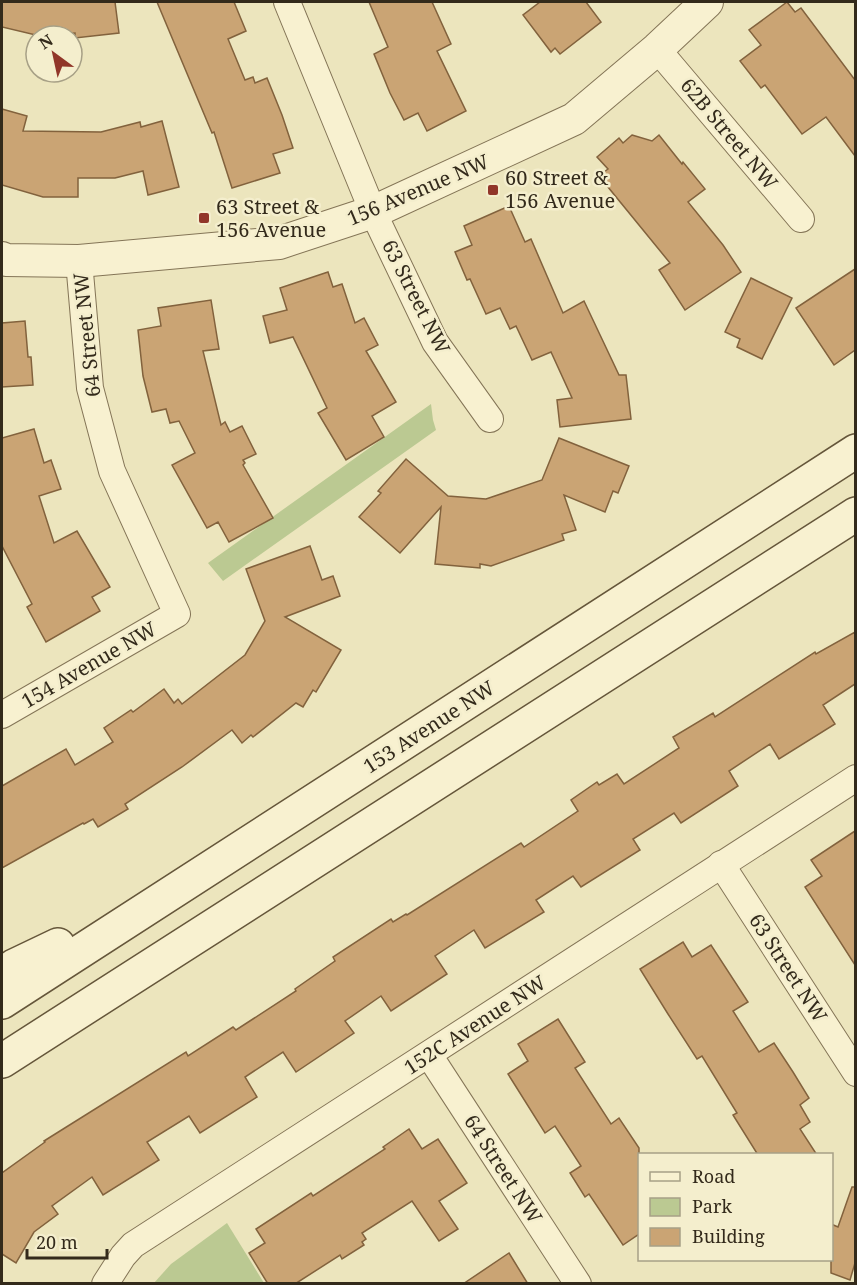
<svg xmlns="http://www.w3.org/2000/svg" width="857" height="1285" font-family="'Noto Serif',serif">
<rect width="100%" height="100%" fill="#ece5bd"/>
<g fill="#bbc992">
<path d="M431,404L433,420L436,430L223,581L208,563Z"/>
<path d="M227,1223L264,1283H154L171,1264Z"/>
</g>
<g fill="#caa474" stroke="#82623d" stroke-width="1.5">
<path d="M2,2H115L119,33L75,38V33L40,36L2,27Z"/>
<path d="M157,2H234L246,31L228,39L245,80L253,77L255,83L267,78L282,115L293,148L273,154L280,173L232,188L214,132L212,133Z"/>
<path d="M369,2H432L451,44L437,51L466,111L427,131L418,113L404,120L390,93L374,54L388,47Z"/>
<path d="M540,2H586L601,22L560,54L555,48L551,52L523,15Z"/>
<path d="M787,2L795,12L801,8L855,80V156L826,117L802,134L765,85L761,88L740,61L761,45L749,30Z"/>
<path d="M2,109L27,116L23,131L101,132L140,122L141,127L162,121L179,187L148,195L143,171L115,178H78V197H43L2,185Z"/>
<path d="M632,135L652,141L659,135L682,164L683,162L705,189L688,202L723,245L741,272L685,310L659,270L670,263L599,176L608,169L597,157L619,138L623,143Z"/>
<path d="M509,206L525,242L531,239L563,313L584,301L619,375H626L631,419L560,427L557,400L572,398L551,352L532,360L516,326L510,329L500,308L486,314L470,279L467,280L455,252L472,245L464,226Z"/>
<path d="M855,269V350L834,365L796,308Z"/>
<path d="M328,272L333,287L342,284L355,323L364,318L378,345L366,351L396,402L372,416L384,437L346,460L318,413L327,408L293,337L270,343L263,316L287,310L280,288Z"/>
<path d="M751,278L792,298L762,359L737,347L740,339L725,332Z"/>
<path d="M211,300L219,349L203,351L221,425L225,422L230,432L242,426L256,454L243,460L245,463L243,465L273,518L229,542L218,522L207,528L172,465L195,453L179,421L170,423L166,409L152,412L143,376L138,330L161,326L158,308Z"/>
<path d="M25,321L28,357H31L33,385L2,387V323Z"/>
<path d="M34,429L44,463L51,460L61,489L39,496L54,543L77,531L110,587L92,597L100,611L46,642L27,607L32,604L2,546V438Z"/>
<path d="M559,438L629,466L618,493L613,491L605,512L564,495L576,530L562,534L564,540L491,566L480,564V568L435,564L441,507L400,553L359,517L381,493L378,491L406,459L448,496L486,499L542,480Z"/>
<path d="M310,546L322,580L333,576L340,596L285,617L341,650L316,692L313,690L303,707L296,703L253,737L251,735L242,743L232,730L182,767L125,804L128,809L98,827L93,819L84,824L83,823L2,868V786L66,749L75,765L113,742L104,728L131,710L133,712L164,689L174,703L178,699L182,704L245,655L265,621L246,569Z"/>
<path d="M855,632V684L823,705L835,724L779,759L770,744L729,771L738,786L681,823L674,813L633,839L640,850L581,887L573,876L536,900L544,912L485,948L474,930L435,956L447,974L391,1011L381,996L345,1021L354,1033L296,1072L283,1052L245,1077L257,1097L200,1133L189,1116L147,1142L159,1160L103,1195L92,1177L52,1206L58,1214L34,1232L16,1263L2,1254V1173L45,1142L44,1141L186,1052L188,1056L233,1027L236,1030L296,991L295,989L335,961L333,957L391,919L393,922L406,914L407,915L521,843L524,847L578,811L571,800L597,782L599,785L617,774L624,784L679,748L673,737L713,713L715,717L815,652L816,654Z"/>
<path d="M855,831V965L805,887L822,876L811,860Z"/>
<path d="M683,942L692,957L711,945L748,1002L733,1011L759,1052L774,1043L793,1072L809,1098L800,1105L810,1122L800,1129L817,1155H758L733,1115L737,1113L702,1056L697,1059L668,1014L640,969Z"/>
<path d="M558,1019L585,1062L575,1068L611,1124L619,1118L639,1148V1234L623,1245L589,1194L585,1197L570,1173L581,1166L555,1126L545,1133L508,1074L528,1061L518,1044Z"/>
<path d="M409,1129L422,1149L438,1139L467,1183L439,1201L458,1229L439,1241L412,1201L362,1233L366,1239L362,1242L364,1245L342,1259L340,1255L295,1284H268L249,1253L265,1243L256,1229L311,1193L313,1196L385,1149L383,1147Z"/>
<path d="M852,1187H855V1263L850,1280L831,1273V1224L838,1227Z"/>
<path d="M509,1253L528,1284H463Z"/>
</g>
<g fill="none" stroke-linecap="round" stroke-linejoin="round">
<defs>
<g id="minor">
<path d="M287,2L373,212L435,342L490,419"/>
<path d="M657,49L801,219"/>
<path d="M2,715L177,614L112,471L90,388L79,261"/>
<path d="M721,864L856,1073"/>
<path d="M429,1055L578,1284"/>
<path d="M105,1284L123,1256L133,1245L856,778"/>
</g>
<path id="tertiary" d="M2,258L6,260L79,261L279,243L373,212L574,119L657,49L707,2"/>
<g id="secondary">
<path d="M2,974L14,966L58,945"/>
<path d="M2,1002L856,451"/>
<path d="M2,1061L856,514"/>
</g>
</defs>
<use href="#minor" stroke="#847557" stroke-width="28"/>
<use href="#tertiary" stroke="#847557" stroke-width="34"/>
<use href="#secondary" stroke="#65563a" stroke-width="36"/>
<use href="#minor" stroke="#f8f1d0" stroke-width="26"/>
<use href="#tertiary" stroke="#f8f1d0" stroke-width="32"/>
<use href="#secondary" stroke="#f8f1d0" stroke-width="33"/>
</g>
<g fill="#913629" stroke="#f4eecd" stroke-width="2">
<rect x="487" y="184" width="12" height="12" rx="3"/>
<rect x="198" y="212" width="12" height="12" rx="3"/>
</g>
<g text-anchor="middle" stroke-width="5" stroke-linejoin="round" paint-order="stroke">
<g font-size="20" fill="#332a1b" stroke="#f4eecd">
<text transform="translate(729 134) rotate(50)" y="7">62B Street NW</text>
<text transform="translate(418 190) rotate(-23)" y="7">156 Avenue NW</text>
<text transform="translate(416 297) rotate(63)" y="7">63 Street NW</text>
<text transform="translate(87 335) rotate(-96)" y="7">64 Street NW</text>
<text transform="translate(89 665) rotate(-30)" y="7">154 Avenue NW</text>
<text transform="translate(429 727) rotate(-33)" y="7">153 Avenue NW</text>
<text transform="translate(788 968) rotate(57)" y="7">63 Street NW</text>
<text transform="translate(475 1025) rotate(-33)" y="7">152C Avenue NW</text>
<text transform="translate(503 1169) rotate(57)" y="7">64 Street NW</text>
</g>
<g font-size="20" fill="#332a1b" stroke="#f4eecd" text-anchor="start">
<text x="505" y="185">60 Street &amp;<tspan x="505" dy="23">156 Avenue</tspan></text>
<text x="216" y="214">63 Street &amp;<tspan x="216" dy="23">156 Avenue</tspan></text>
</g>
</g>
<rect width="857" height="1285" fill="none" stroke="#332a1b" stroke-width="6"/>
<rect x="638" y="1153" width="195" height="108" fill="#f4eecd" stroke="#a7a086" stroke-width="1.5"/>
<rect x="650" y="1172" width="30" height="9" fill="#f8f1d0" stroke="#a7a086" stroke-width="1.5"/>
<text x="692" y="1183" font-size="18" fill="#332a1b">Road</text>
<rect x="650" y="1198" width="30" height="18" fill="#bbc992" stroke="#a7a086" stroke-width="1.5"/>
<text x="692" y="1213" font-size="18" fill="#332a1b">Park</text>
<rect x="650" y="1228" width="30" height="18" fill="#caa474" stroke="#a7a086" stroke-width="1.5"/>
<text x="692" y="1243" font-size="18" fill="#332a1b">Building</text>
<g transform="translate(54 54) rotate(327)"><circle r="28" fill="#f4eecd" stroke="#a7a086" stroke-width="1.5"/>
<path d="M0-4.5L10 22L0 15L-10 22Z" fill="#913629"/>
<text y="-9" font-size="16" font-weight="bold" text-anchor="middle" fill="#332a1b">N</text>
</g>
<path d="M27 1249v9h80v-9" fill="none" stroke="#332a1b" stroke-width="3"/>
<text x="36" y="1249" font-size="18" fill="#332a1b" stroke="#f4eecd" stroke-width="4.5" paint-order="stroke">20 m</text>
</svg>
